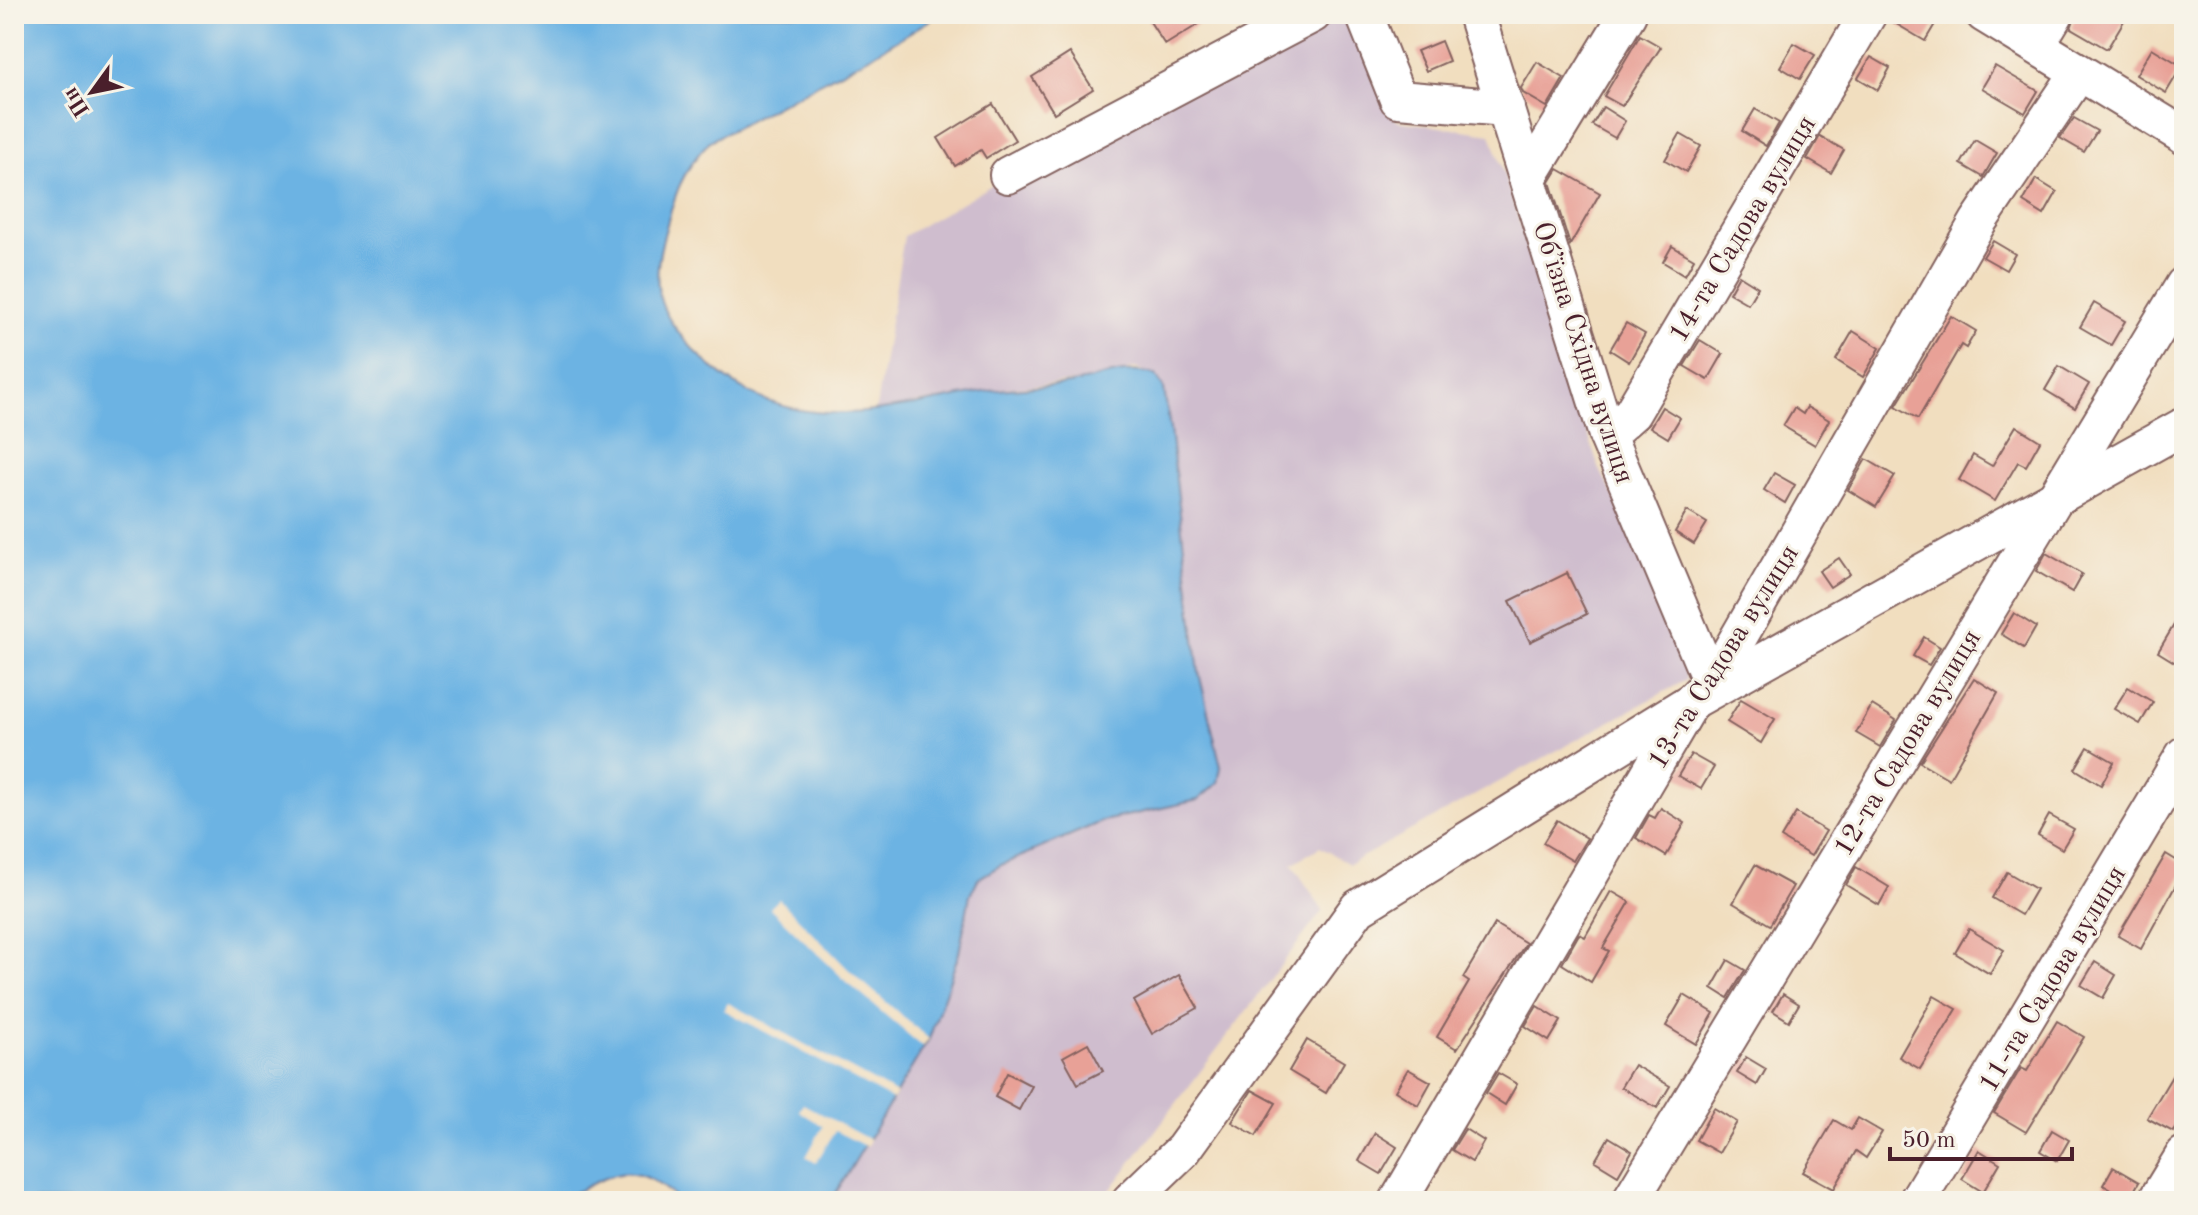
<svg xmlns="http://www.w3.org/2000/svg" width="2198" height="1215" font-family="'Old Standard TT',serif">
<rect width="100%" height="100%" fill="#f7f3e8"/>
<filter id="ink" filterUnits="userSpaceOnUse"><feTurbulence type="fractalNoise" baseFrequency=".0125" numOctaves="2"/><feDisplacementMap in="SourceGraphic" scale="16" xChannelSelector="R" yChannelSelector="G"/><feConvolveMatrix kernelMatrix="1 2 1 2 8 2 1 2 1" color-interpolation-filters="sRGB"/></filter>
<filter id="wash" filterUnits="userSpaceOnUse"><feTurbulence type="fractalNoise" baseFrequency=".006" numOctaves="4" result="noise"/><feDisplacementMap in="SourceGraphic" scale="32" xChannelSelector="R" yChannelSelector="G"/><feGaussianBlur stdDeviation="1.8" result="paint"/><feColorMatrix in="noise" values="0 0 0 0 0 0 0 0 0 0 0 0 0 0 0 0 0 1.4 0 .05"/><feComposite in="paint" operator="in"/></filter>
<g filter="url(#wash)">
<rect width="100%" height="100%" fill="#f1debf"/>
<path fill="#cfbdce" d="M1285,14H1346L1397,121L1491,134L1599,468L1680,622L1686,680L1349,864L1320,847L1292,864L1323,910L1102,1201H831L929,1039L966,921L970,895L978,879L1001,865L1103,821L1170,807L1199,673L1170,429L1164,389L1156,375L1135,368L1092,380L1005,388L916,403L875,414L904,236Z"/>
<path fill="#6cb3e3" stroke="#5b6987" stroke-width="2" d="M14,14H940L869,57L710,141C679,173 673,201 662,243C650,292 661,316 695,351C784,443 874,411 983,392C1011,387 1040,388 1068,384C1098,379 1126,365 1156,375L1164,389L1170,429L1199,673L1221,767L1218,783L1198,800L1103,821L1001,865L978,879L970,895L959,953L929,1039L831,1201H679C630,1155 611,1175 558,1201H14Z"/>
<g fill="#f1debf">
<path d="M779,899L851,972L929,1039L923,1047L849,984L770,908Z"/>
<path d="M728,1003L897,1094L893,1100L724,1010Z"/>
<path d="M803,1104L870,1140L867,1147L835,1131L816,1163L806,1157L823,1126L799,1111Z"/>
</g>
<g id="blocks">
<g fill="#e8a197">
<path d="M1145,14H1215L1165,45Z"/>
<path d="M1889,14H1941L1925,41L1888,19Z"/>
<path d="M2076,14H2128L2107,49L2071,28Z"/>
<path d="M1640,35L1661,47L1622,106L1604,96Z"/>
<path d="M1441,41L1449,61L1426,71L1417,51Z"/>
<path d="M1794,43L1815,55L1800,79L1780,67Z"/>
<path d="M2152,48L2182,66L2166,93L2136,75Z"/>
<path d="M1070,53L1093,89L1054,113L1032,77Z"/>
<path d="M1871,57L1890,68L1878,90L1858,78Z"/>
<path d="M1537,62L1564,78L1547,107L1523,93L1521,88Z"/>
<path d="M1995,66L2038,91L2025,113L1982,88Z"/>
<path d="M993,104L1015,140L986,158L981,150L955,166L938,138Z"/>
<path d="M1603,107L1625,121L1615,138L1592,125Z"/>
<path d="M1755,109L1779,123L1766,146L1742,131Z"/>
<path d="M2074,118L2097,131L2084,152L2060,138Z"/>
<path d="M1680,134L1701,146L1686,172L1665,160Z"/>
<path d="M1820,136L1844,150L1831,173L1807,159Z"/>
<path d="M1975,140L1997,153L1983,177L1961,164Z"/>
<path d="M1558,169L1600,193L1570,245L1550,182Z"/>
<path d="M2036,179L2057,192L2044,215L2023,202Z"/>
<path d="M1993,241L2015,254L2006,270L1983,257Z"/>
<path d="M1672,246L1694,259L1685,275L1663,262Z"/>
<path d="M1739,275L1758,287L1748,304L1729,293Z"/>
<path d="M2094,303L2125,321L2111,345L2080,327Z"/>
<path d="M1951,316L1976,331L1966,348L1961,345L1918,419L1896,406Z"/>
<path d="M1626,323L1645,334L1629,362L1610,350Z"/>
<path d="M1853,331L1880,348L1863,377L1836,360Z"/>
<path d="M1700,340L1723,354L1708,380L1684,366Z"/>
<path d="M2059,366L2089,384L2075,408L2045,390Z"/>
<path d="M1662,407L1680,418L1668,438L1650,427Z"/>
<path d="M1807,407L1829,420L1815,445L1783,426L1794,408L1803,414Z"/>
<path d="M2016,426L2040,441L2026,466L2018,462L1995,501L1959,480L1973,455L1992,466Z"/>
<path d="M1866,459L1895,476L1876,507L1848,490Z"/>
<path d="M1774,473L1795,485L1785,503L1764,490Z"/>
<path d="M1687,511L1707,523L1694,544L1675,532Z"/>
<path d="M2046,553L2082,574L2072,592L2036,571Z"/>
<path d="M1839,558L1850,574L1830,587L1819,571Z"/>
<path d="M1567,573L1587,614L1530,642L1510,601Z"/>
<path d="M2184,608V668L2158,652Z"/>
<path d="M2014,613L2036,627L2024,648L2001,634Z"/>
<path d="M1924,637L1940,647L1929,665L1913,656Z"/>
<path d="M1974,678L1998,693L1949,779L1920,762Z"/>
<path d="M2128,687L2153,702L2140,724L2114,709Z"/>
<path d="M1741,699L1775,719L1761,743L1727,722Z"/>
<path d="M1872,705L1896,720L1880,747L1856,733Z"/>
<path d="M2088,747L2114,762L2101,785L2075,769Z"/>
<path d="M1691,754L1714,767L1701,789L1678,776Z"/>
<path d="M1661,808L1685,823L1666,856L1636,838L1649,815L1655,818Z"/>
<path d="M1796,813L1826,831L1811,856L1781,838Z"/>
<path d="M2049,815L2074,829L2062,849L2038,835Z"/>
<path d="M1557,820L1587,838L1573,861L1543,843Z"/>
<path d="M2166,854L2184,865V870L2141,949L2118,936Z"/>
<path d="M1755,865L1793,886L1770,925L1733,903Z"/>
<path d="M1856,867L1889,887L1879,905L1846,885Z"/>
<path d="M2007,872L2036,889L2021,915L1992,898Z"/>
<path d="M1611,891L1630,902L1603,948L1609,951L1591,982L1562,964L1579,934L1585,937Z"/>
<path d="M1495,924L1526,943L1457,1049L1437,1037L1469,982L1463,978Z"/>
<path d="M1969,929L2004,950L1990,974L1955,953Z"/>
<path d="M1728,960L1745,970L1728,998L1712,988Z"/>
<path d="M2095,962L2116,975L2103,998L2081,985Z"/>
<path d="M1179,975L1198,1008L1152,1034L1134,1001Z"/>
<path d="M1783,994L1799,1004L1789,1021L1773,1011Z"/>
<path d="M1684,995L1714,1013L1696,1044L1666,1026Z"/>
<path d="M1934,996L1957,1009L1920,1069L1899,1057Z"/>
<path d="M1537,1006L1561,1021L1549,1041L1525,1026Z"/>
<path d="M2057,1021L2084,1037L2026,1132L1994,1113L2021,1068L2027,1071Z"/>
<path d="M1307,1040L1344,1062L1326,1093L1289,1071Z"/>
<path d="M1088,1043L1103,1071L1078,1084L1063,1057Z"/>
<path d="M2184,1056V1113L2173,1132L2147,1118Z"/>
<path d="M1746,1057L1766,1069L1757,1085L1737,1073Z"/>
<path d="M1634,1065L1670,1086L1657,1108L1621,1087Z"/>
<path d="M1408,1069L1431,1082L1418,1105L1395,1091Z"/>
<path d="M1007,1073L1032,1086L1019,1110L995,1097Z"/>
<path d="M1498,1073L1517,1084L1505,1105L1486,1093Z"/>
<path d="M1252,1090L1276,1103L1256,1136L1232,1122Z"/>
<path d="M1714,1108L1737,1122L1719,1153L1696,1140Z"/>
<path d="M1858,1118L1882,1132L1866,1158L1856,1151L1834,1189L1803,1172L1834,1120L1851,1130Z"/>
<path d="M1465,1129L1484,1141L1472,1162L1452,1150Z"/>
<path d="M2052,1130L2069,1140L2057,1161L2040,1151Z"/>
<path d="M1375,1133L1397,1147L1381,1174L1359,1161Z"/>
<path d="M1609,1137L1632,1151L1618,1175L1595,1161Z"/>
<path d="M1979,1150L2000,1163L1983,1192L1962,1179Z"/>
<path d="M2113,1167L2139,1182L2129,1200L2103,1185Z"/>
</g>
</g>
</g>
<g filter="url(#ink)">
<use href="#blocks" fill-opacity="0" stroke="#84625f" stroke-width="2"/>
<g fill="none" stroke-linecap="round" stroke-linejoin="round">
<defs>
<g id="minor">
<path d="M1364,14L1398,99L1506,108"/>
<path d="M1476,14L1607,435L1705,668L1717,675"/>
<path d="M1984,14L2184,136"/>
<path d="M2036,45L2055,14"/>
<path d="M1008,175L1313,14"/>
<path d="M1528,178L1628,14"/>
<path d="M1607,435L1632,413L1868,14"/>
<path d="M1130,1201L1183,1150L1358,908L1692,701L2184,426"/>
<path d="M1398,1201L1692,701L1717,675L1978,222L2078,74"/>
<path d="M1630,1201L2184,285"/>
<path d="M1917,1201L2184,755"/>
<path d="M2156,1201L2184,1155"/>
</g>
</defs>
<use href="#minor" stroke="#84625f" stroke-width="40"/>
<use href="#minor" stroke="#fff" stroke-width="36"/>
</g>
</g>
<g text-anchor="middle" stroke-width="6" stroke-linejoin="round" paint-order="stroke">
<g font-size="28" fill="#4a1f2b" stroke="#f7f3e8">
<text transform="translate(1741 228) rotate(-59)" y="10">14-та Садова вулиця</text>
<text transform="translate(1585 352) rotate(72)" y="10">Обʼїзна Східна вулиця</text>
<text transform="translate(1722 656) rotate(-58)" y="10">13-та Садова вулиця</text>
<text transform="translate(1906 742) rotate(-59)" y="10">12-та Садова вулиця</text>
<text transform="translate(2051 978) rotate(-59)" y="10">11-та Садова вулиця</text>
</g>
</g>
<rect width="2198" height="1215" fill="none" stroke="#f7f3e8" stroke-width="48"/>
<g transform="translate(92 92) rotate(237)" stroke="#f7f3e8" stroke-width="6" paint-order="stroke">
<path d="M0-6L14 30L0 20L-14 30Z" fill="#4a1f2b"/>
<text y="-12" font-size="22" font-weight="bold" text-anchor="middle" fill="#4a1f2b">Пн</text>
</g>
<path d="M1890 1147v12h182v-12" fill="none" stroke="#4a1f2b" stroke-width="4"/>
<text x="1902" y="1147" font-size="24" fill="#4a1f2b" stroke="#f7f3e8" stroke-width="6" paint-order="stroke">50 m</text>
</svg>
